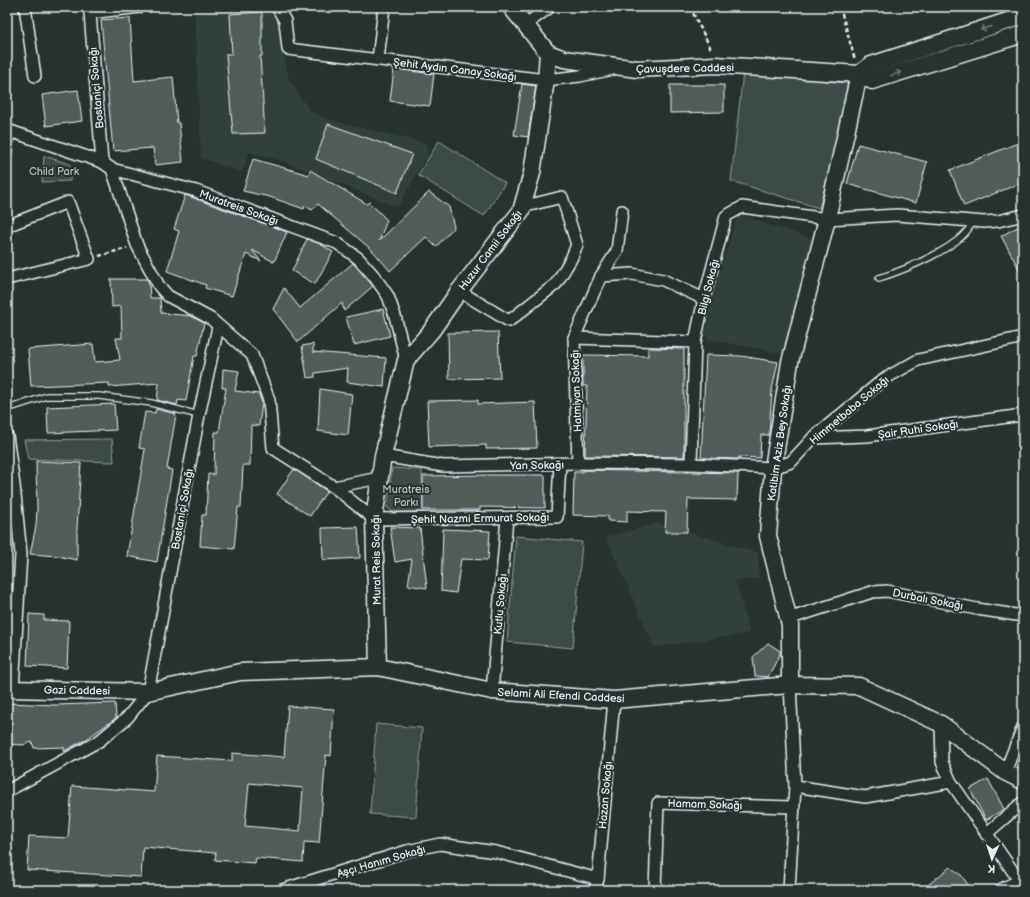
<svg xmlns="http://www.w3.org/2000/svg" width="1030" height="897" font-family="'Balsamiq Sans',sans-serif">
<rect width="100%" height="100%" fill="#26332d"/>
<filter id="ink" filterUnits="userSpaceOnUse"><feTurbulence type="fractalNoise" baseFrequency=".025" numOctaves="2"/><feDisplacementMap in="SourceGraphic" scale="8" xChannelSelector="R" yChannelSelector="G"/><feConvolveMatrix kernelMatrix="1 2 1 2 8 2 1 2 1" color-interpolation-filters="sRGB"/></filter>
<g filter="url(#ink)">
<g fill="#333f3a">
<path d="M249,7H268L278,21L289,80L309,110L329,120L425,143L428,154L398,207L288,163L249,152L242,172L201,158L195,13Z"/>
<path d="M738,214L812,239L784,354L708,339L705,334L716,285Z"/>
<path d="M658,523L758,553L759,578L735,581L750,633L654,647L606,537Z"/>
</g>
<g fill="#3e4b47" stroke="#939ea0">
<path d="M743,72L853,84L819,208L731,181Z"/>
<path d="M439,141L505,183L484,216L418,175Z"/>
<path d="M44,156L70,164V181L42,182Z"/>
<path d="M112,439L114,462L28,459L24,440Z"/>
<path d="M392,468L422,470L423,512H392L387,507Z"/>
<path d="M516,536L582,542L573,648L507,642Z"/>
<path d="M376,724L422,728L416,817L370,814Z"/>
</g>
<g fill="#505c59" stroke="#e8f1f8" fill-rule="evenodd">
<path d="M262,12V56H260L265,133L233,134L226,54H232L230,14Z"/>
<path d="M130,18L134,81L173,77L177,123H179L183,162L155,165L153,148L113,151L101,20Z"/>
<path d="M394,69L434,74L430,106L390,101Z"/>
<path d="M522,84L536,86L528,137L514,135Z"/>
<path d="M670,85H724V112L670,113Z"/>
<path d="M78,90L82,121L46,126L42,95Z"/>
<path d="M328,124L412,154L397,193L316,159Z"/>
<path d="M1023,141V182L964,206L950,170Z"/>
<path d="M858,144L927,162L916,203L847,184Z"/>
<path d="M253,159L309,175L310,170L367,204L369,202L387,220L379,241L429,192L449,207L454,227L436,247L426,237L390,271L373,251L318,204L312,210L305,206L304,209L270,197L243,191Z"/>
<path d="M185,195L287,232L274,262L252,250L261,261L246,254L232,296L205,288L206,285L167,271L179,231L174,229Z"/>
<path d="M1023,224V276L1001,236Z"/>
<path d="M307,239L320,244L333,252L315,284L292,271Z"/>
<path d="M353,263L373,286L344,311L342,303L298,342L273,309L284,288L300,308Z"/>
<path d="M111,279H147L149,283L150,298H160L161,313L191,316L204,323L197,356H194L186,401L178,400L177,405L157,400L159,383L109,387V383L31,386L28,349L93,344L95,362L120,360L116,338H122L121,306L112,307Z"/>
<path d="M383,309L390,336L354,345L346,317Z"/>
<path d="M498,332L500,378L449,379L448,333Z"/>
<path d="M313,344V352L386,358L384,387L347,382L348,368L315,373V377L307,378L302,346Z"/>
<path d="M648,348L684,349V457L585,456L587,386H583V355L648,356Z"/>
<path d="M706,355L741,356L778,362L772,390L769,435H761L760,458L739,457V459L701,458Z"/>
<path d="M223,369L239,371L235,391L259,394L262,403L259,426L251,425L250,465H243L241,507H238L234,549L200,546L202,515H206L208,474L214,475L215,432H219L226,388H222Z"/>
<path d="M320,389L352,394L348,435L318,431Z"/>
<path d="M478,400V404L535,402L537,448L486,449V445L429,447L427,401Z"/>
<path d="M114,404L116,430L48,433L47,407Z"/>
<path d="M156,409L176,414L167,469L172,470L157,562L127,556L145,449L139,448L145,412L155,413Z"/>
<path d="M36,461L81,463L77,528V560L58,556L30,554L36,526L37,509Z"/>
<path d="M294,469L327,491L310,516L277,494Z"/>
<path d="M583,470L738,473L737,500L688,499L687,532H665L666,512L627,511V522L608,521V516L573,515L574,472H583Z"/>
<path d="M491,475H545V508L480,507V510H423V476Z"/>
<path d="M358,527L360,558L323,560L322,528Z"/>
<path d="M390,527L420,528L427,588L408,585L412,559L395,562Z"/>
<path d="M443,529L490,531L488,560L461,559L456,593L441,591Z"/>
<path d="M29,614L44,615V620L69,621L67,668L27,666Z"/>
<path d="M768,643L780,651V654L768,677L755,676L753,657Z"/>
<path d="M8,703L56,705L115,703L116,718L85,740L64,751V747L34,748L32,742L23,745L7,744Z"/>
<path d="M288,706L334,709L331,756L326,755L319,843L304,842L303,862L256,858L255,863L215,860L216,853L143,847L141,877L27,870L29,836L68,838L72,786L154,792L157,756L232,761V753L284,757ZM249,783L303,788L300,831L245,826Z"/>
<path d="M988,779L1004,809L986,820L970,789Z"/>
<path d="M950,867L961,875L972,890H922Z"/>
</g>
<g fill="none" stroke-linecap="round" stroke-linejoin="round">
<defs>
<g id="lane">
<path d="M7,166L12,132"/>
<path d="M879,278C902,271 965,246 972,222"/>
<path d="M7,409L47,396H99L151,403L199,415"/>
</g>
<g id="street">
<path d="M25,7L35,76"/>
<path d="M89,7L90,13L140,7"/>
<path d="M277,7L285,21L288,49L546,80L580,76L613,69"/>
<path d="M90,13L102,162"/>
<path d="M526,24L550,7"/>
<path d="M378,60L384,7"/>
<path d="M7,130L102,162L112,169L196,191L337,243L358,258L374,276L388,296L395,316L406,360"/>
<path d="M112,169L137,245L159,286L168,296L211,319L252,355L269,400L273,448L334,487L374,519L557,517L560,464"/>
<path d="M7,226L68,202L89,259L7,279"/>
<path d="M601,276L632,274L663,280L704,299"/>
<path d="M459,291L509,321L556,284L571,259L577,245L562,197L522,207"/>
<path d="M574,338L695,342L704,299L726,216L742,207L827,219L897,215L984,222L998,221L1023,215"/>
<path d="M7,436L14,485L21,554L13,689"/>
<path d="M813,438L867,436L1023,415"/>
<path d="M383,456L443,466L578,463L691,464L773,468L791,462L813,438L884,379L918,360L1023,337"/>
<path d="M578,463L574,338L601,276L617,251L622,211"/>
<path d="M691,464L695,342"/>
<path d="M334,487L379,478"/>
<path d="M788,619L872,592L887,591L977,609L1023,616"/>
<path d="M492,691L507,518"/>
<path d="M941,724L942,762L951,782L1023,886"/>
<path d="M1005,772L1023,727"/>
<path d="M795,786L865,797L951,782"/>
<path d="M7,791L99,741L127,718L148,692L199,415L218,327"/>
<path d="M986,834L1023,802"/>
<path d="M282,890L407,851L440,844L496,852L598,879"/>
<path d="M595,890L598,879L614,700"/>
<path d="M655,890L658,803L792,807"/>
<path d="M789,890L795,786L790,685"/>
<path d="M1000,890L1018,881"/>
</g>
<g id="secondary">
<path d="M511,7L548,53L564,59L637,69L715,65L859,74L872,81L1023,34"/>
<path d="M859,74L871,65L1023,16"/>
<path d="M378,667L374,519L383,456L406,360L432,330L459,291L521,211L532,173L546,80L548,53"/>
<path d="M790,685V625L768,536L773,468L790,362L827,219L859,74"/>
<path d="M7,689L148,692L240,672L378,667L492,691L614,700L790,685L859,686L941,724L1005,772L1023,781"/>
</g>
</defs>
<use href="#lane" stroke="#e8f1f8" stroke-width="8"/>
<use href="#street" stroke="#e8f1f8" stroke-width="14"/>
<use href="#secondary" stroke="#e8f1f8" stroke-width="19"/>
<g stroke="#e8f1f8" stroke-width="2.5" stroke-dasharray="4 3" stroke-linecap="butt">
<path d="M690,7L712,51"/>
<path d="M840,7L855,60"/>
<path d="M99,256L127,248"/>
</g>
<use href="#lane" stroke="#26332d" stroke-width="5.5"/>
<use href="#street" stroke="#26332d" stroke-width="11"/>
<use href="#secondary" stroke="#26332d" stroke-width="16"/>
</g>
<defs><path id="oneway-shaft" d="M-6 0H5M1.5-3L5.5 0L1.5 3" fill="none" stroke-width="1.6" stroke-linecap="round" stroke-linejoin="round"/></defs>
<g stroke="#6a7674">
<use href="#oneway-shaft" transform="translate(986 28) rotate(162)"/>
<use href="#oneway-shaft" transform="translate(896 74) rotate(-17)"/>
</g>
</g>
<g text-anchor="middle" stroke-width="4" stroke-linejoin="round" paint-order="stroke">
<g font-size="11" fill="#e8f1f8" stroke="#26332d">
<text transform="translate(685 68) rotate(-1)" y="4">Çavuşdere Caddesi</text>
<text transform="translate(455 69) rotate(7)" y="4">Şehit Aydın Canay Sokağı</text>
<text transform="translate(96 88) rotate(-95)" y="4">Bostaniçi Sokağı</text>
<text transform="translate(239 207) rotate(20)" y="4">Muratreis Sokağı</text>
<text transform="translate(490 250) rotate(-53)" y="4">Huzur Camii Sokağı</text>
<text transform="translate(708 287) rotate(-76)" y="4">Bilgi Sokağı</text>
<text transform="translate(576 391) rotate(-92)" y="4">Hatmiyan Sokağı</text>
<text transform="translate(849 410) rotate(-40)" y="4">Himmetbaba Sokağı</text>
<text transform="translate(918 429) rotate(-8)" y="4">Şair Ruhi Sokağı</text>
<text transform="translate(779 443) rotate(-82)" y="4">Katibim Aziz Bey Sokağı</text>
<text transform="translate(537 465) rotate(-1)" y="4">Yan Sokağı</text>
<text transform="translate(182 509) rotate(-80)" y="4">Bostaniçi Sokağı</text>
<text transform="translate(480 518) rotate(-1)" y="4">Şehit Nazmi Ermurat Sokağı</text>
<text transform="translate(376 560) rotate(-91)" y="4">Murat Reis Sokağı</text>
<text transform="translate(928 599) rotate(11)" y="4">Durbalı Sokağı</text>
<text transform="translate(500 604) rotate(-85)" y="4">Kutlu Sokağı</text>
<text transform="translate(77 690) rotate(1)" y="4">Gazi Caddesi</text>
<text transform="translate(561 695) rotate(3)" y="4">Selami Ali Efendi Caddesi</text>
<text transform="translate(605 795) rotate(-85)" y="4">Hazan Sokağı</text>
<text transform="translate(705 804) rotate(2)" y="4">Hamam Sokağı</text>
<text transform="translate(381 861) rotate(-16)" y="4">Aşçı Hanım Sokağı</text>
</g>
<g font-size="11" fill="#b5bfc3" stroke="#26332d">
<text x="54" y="175">Child Park</text>
<text x="406" y="493">Muratreis<tspan x="406" dy="13">Parkı</tspan></text>
</g>
</g>
<rect width="1030" height="897" fill="none" stroke="#26332d" stroke-width="24"/>
<rect x="12" y="12" width="1006" height="873" fill="none" stroke="#e8f1f8" stroke-width="1.5" filter="url(#ink)"/>
<g transform="translate(992 859) rotate(183)" stroke="#26332d" stroke-width="3" paint-order="stroke">
<path d="M0-3L7 15L0 10L-7 15Z" fill="#e8f1f8"/>
<text y="-6" font-size="11" font-weight="bold" text-anchor="middle" fill="#e8f1f8">K</text>
</g>
</svg>
